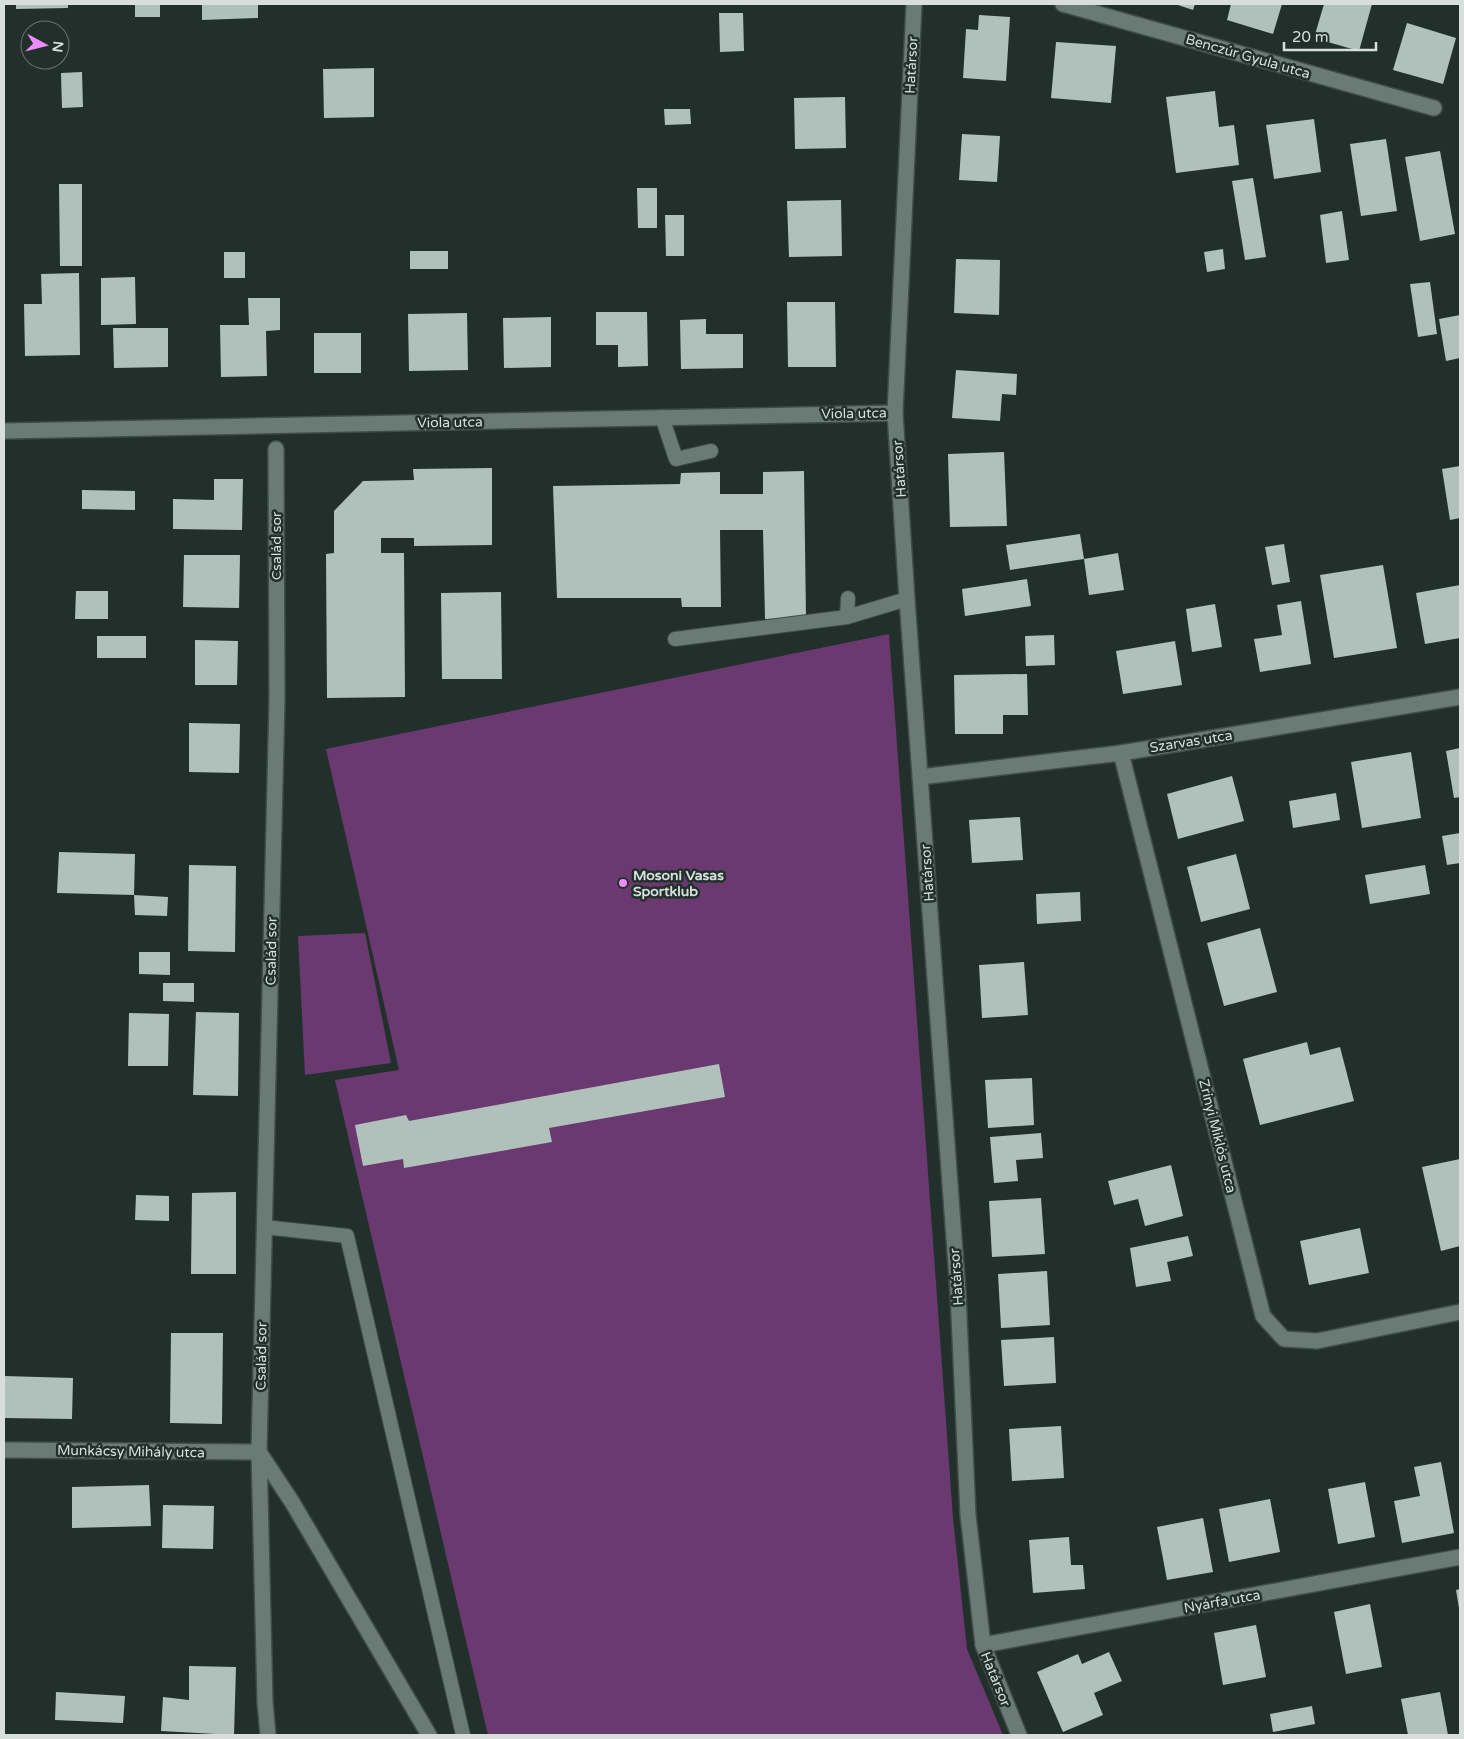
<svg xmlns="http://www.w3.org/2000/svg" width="1464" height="1739" font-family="'Varela Round',sans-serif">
<rect width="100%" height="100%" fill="#22302b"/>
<g fill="#693970">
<path d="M889,634L953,1518L967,1649L1003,1735H488L335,1080L399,1070L326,749Z"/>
<path d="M365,933L391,1063L305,1075L298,936Z"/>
</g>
<g fill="#b0c1bb">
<path d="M16,4H68V8L16,9Z"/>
<rect x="135" y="4" width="25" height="13"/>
<path d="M202,4H258V18L202,20Z"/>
<path d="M1175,4H1195L1193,10Z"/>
<path d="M1231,4H1282L1273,34L1227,20Z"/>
<path d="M1324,4H1372L1359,51L1314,38Z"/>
<path d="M719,13H743L744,51L720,52Z"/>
<path d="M979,15L1010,17L1006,81L963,78L966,29L978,30Z"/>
<path d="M1407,23L1456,38L1443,84L1393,70Z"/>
<path d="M1056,42L1116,46L1111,103L1051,98Z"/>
<path d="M374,68V117L324,118L323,69Z"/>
<path d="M82,72L83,107L62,108L61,73Z"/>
<path d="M1215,91L1219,127L1234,125L1239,165L1176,173L1166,97Z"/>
<path d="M845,97L846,148L795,149L794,98Z"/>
<path d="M664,109H690L691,124L665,125Z"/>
<path d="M1314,119L1321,172L1274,179L1266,125Z"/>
<path d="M962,134L1000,136L997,182L959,180Z"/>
<path d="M1386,139L1397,211L1361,216L1350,144Z"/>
<path d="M1440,151L1455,234L1420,241L1405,157Z"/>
<path d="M1253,178L1266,257L1245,260L1232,181Z"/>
<path d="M59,184H82V266H60Z"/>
<path d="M637,188H657V228H638Z"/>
<path d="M841,200L842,256L789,257L787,201Z"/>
<path d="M1342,211L1349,260L1326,263L1320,215Z"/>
<path d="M665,215H684V256H666Z"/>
<path d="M1223,249L1225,269L1207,272L1204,252Z"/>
<rect x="410" y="251" width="38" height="18"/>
<rect x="224" y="252" width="21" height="26"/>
<path d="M956,259L1000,260L999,315L954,313Z"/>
<path d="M79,273L80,355L25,356L24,304H42L41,274Z"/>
<path d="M135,277L136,324L101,325V278Z"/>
<path d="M1430,282L1437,334L1418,337L1410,284Z"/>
<path d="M248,298H280V330L266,331L267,376L221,377L220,325H249Z"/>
<path d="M787,302H835L836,367H788Z"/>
<path d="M596,312H647L648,366L618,367V345H596Z"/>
<path d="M467,313L468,370L409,371L408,314Z"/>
<path d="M1460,315V358L1446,361L1439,319Z"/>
<path d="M551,317V367L504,368L503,318Z"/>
<path d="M706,319V334H743V368L681,369L680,320Z"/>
<path d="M113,328H168V367L114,368Z"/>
<rect x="314" y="333" width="47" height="40"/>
<path d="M956,370L1017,374L1016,395L1002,394L1000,421L952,418Z"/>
<path d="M1004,452L1007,526L950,527L948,454Z"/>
<path d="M1460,466V518L1450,520L1442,469Z"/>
<path d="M492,468V545L414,546V538H381V553H404L405,697L327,698L326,554L334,553V511L363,481L414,480L413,469Z"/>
<path d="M804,471L806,618L765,619L763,530H720L721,607H682L681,598H557L553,486L680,484L681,473L720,472V494H763V472Z"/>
<path d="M214,479H243L242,530L173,529V499L214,500Z"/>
<path d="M82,490L135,491V510L82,509Z"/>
<path d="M1080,534L1084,559L1118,553L1124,590L1089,595L1084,559L1010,570L1006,545Z"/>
<path d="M1284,544L1290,582L1272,585L1265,547Z"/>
<path d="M184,555H240L239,608L183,607Z"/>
<path d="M1383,565L1397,648L1334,658L1320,575Z"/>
<path d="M1027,579L1031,606L965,616L962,589Z"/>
<path d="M1460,585V638L1425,644L1416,593Z"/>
<path d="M76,591H108V619H75Z"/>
<path d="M501,592L502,679H442L441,593Z"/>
<path d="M1301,601L1311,664L1260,672L1254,639L1282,635L1277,605Z"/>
<path d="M1215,604L1222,647L1192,652L1186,609Z"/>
<path d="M1054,635L1055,665L1026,666L1025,636Z"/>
<rect x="97" y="636" width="49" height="22"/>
<path d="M195,640L238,641L237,685H195Z"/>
<path d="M1175,641L1182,685L1123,694L1116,651Z"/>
<path d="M1027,674L1028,715H1003V734H955L954,675Z"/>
<path d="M189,723L240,724L239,773L189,772Z"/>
<path d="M1460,748V797L1454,798L1446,751Z"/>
<path d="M1411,752L1421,818L1362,828L1351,762Z"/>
<path d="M1232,776L1244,821L1178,839L1167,794Z"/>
<path d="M1336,793L1340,820L1293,828L1289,801Z"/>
<path d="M1020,817L1023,860L972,863L969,820Z"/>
<path d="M1460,833V863L1447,865L1442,836Z"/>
<path d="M59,852L135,854L134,895L57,893Z"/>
<path d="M1236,854L1250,909L1201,922L1187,867Z"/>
<path d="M189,865L236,866L235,952L188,951Z"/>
<path d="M1425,865L1430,894L1370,904L1365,875Z"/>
<path d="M1080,892L1081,921L1037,924L1036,894Z"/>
<path d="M134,895L168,897L167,916L135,915Z"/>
<path d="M1260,928L1277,992L1224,1006L1207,943Z"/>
<path d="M139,952H170V975L139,974Z"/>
<path d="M1024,962L1028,1015L982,1018L979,965Z"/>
<path d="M163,983H194V1002L163,1001Z"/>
<path d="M196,1012L239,1013L238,1096L193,1095Z"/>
<path d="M129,1013L169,1014L168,1066H128Z"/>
<path d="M1307,1042L1310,1055L1340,1047L1354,1101L1260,1125L1243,1059Z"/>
<path d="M719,1064L725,1097L549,1128L552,1142L404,1168L403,1159L363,1166L355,1125L406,1115L409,1121Z"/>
<path d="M1032,1078L1034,1125L988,1128L985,1080Z"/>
<path d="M1041,1133L1043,1158L1016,1160L1018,1181L994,1183L990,1137Z"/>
<path d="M1460,1159V1246L1441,1251L1422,1167Z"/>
<path d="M1171,1165L1183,1216L1145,1226L1138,1199L1114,1205L1108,1181Z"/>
<path d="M236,1192V1274H191L192,1193Z"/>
<path d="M136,1195L169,1196V1221L135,1220Z"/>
<path d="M1041,1198L1045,1254L992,1257L989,1201Z"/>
<path d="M1360,1228L1369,1273L1309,1285L1300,1241Z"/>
<path d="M1188,1236L1193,1256L1167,1262L1171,1281L1136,1287L1130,1248Z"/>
<path d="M1047,1271L1050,1325L1001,1328L998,1274Z"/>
<path d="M171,1333H223L222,1424L170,1423Z"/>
<path d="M1054,1337L1056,1383L1004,1386L1001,1340Z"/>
<path d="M4,1376L73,1378L72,1419L4,1418Z"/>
<path d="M1061,1426L1064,1478L1012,1481L1009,1429Z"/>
<path d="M1441,1462L1454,1533L1402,1543L1394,1501L1420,1496L1414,1467Z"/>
<path d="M1365,1482L1375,1537L1338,1544L1328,1489Z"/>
<path d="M149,1485L151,1526L72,1528V1487Z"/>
<path d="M1270,1499L1280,1552L1229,1562L1219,1509Z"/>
<path d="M163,1505L214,1506L213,1549L162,1548Z"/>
<path d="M1203,1518L1213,1572L1167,1580L1157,1527Z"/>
<path d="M1069,1537L1071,1565H1083L1085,1589L1033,1593L1029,1540Z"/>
<path d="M1460,1589V1608H1459L1456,1590Z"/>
<path d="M1370,1604L1382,1667L1346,1674L1334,1612Z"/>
<path d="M1256,1625L1266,1677L1223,1685L1214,1633Z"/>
<path d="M1109,1652L1122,1681L1094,1693L1103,1715L1063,1732L1037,1672L1078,1654L1082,1664Z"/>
<path d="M189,1666L236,1667L234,1735L161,1731L163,1697L189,1700Z"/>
<path d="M56,1692L125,1696L123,1723L55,1720Z"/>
<path d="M1440,1692L1448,1735H1408L1401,1699Z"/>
<path d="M1312,1706L1315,1724L1273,1732L1270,1714Z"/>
</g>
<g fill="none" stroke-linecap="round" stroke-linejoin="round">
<defs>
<g id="service">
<path d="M662,417L676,459L711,451"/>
<path d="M848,598L847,617L907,599"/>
<path d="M675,639L847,617"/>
<path d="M264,1227L347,1236L463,1735"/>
</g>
<g id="minor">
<path d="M914,4L895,413L907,599L958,1293L968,1515L983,1645L1019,1735"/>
<path d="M1063,4L1434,108"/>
<path d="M4,431L895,413"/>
<path d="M1121,753L1263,1316L1284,1339L1317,1341L1460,1312"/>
<path d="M920,777L1121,753L1460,697"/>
<path d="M4,1450L259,1452"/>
<path d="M259,1452L292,1502L429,1735"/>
<path d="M983,1645L1460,1557"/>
<path d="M268,1735L265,1702L259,1452L277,699L276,449"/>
</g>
</defs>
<use href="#service" stroke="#3f4c47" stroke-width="16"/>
<use href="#minor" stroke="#3f4c47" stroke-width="18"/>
<use href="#service" stroke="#6a7a74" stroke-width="14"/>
<use href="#minor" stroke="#6a7a74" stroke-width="15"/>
</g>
<circle fill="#ec8cfa" stroke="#22302b" stroke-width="2" cx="623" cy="883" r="5"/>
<g text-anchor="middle" stroke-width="5" stroke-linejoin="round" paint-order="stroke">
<g font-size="14" fill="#d6dfdb" stroke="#22302b">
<text transform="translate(1248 56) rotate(16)" y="5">Benczúr Gyula utca</text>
<text transform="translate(911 65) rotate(-87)" y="5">Határsor</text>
<text transform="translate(854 413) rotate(-1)" y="5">Viola utca</text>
<text transform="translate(450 422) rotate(-1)" y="5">Viola utca</text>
<text transform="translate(899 469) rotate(-94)" y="5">Határsor</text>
<text transform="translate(276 546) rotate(-90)" y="5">Család sor</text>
<text transform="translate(1191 741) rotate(-9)" y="5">Szarvas utca</text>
<text transform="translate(927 873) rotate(-94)" y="5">Határsor</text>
<text transform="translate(271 951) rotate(-89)" y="5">Család sor</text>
<text transform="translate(1218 1136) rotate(76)" y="5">Zrínyi Miklós utca</text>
<text transform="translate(956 1277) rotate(-94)" y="5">Határsor</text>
<text transform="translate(261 1356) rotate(-89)" y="5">Család sor</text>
<text transform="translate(131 1451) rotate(1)" y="5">Munkácsy Mihály utca</text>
<text transform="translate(1222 1601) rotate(-10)" y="5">Nyárfa utca</text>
<text transform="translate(996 1679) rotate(68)" y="5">Határsor</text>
</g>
<g font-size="14" font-weight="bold" fill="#d6dfdb" stroke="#22302b" text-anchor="start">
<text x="633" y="880">Mosoni Vasas<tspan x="633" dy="16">Sportklub</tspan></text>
</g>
</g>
<rect width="1464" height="1739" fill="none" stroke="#d6dfdb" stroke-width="10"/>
<g transform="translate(45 45) rotate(97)"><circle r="24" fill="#22302b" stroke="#6a7671"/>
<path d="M0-4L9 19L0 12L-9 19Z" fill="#ec8cfa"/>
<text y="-8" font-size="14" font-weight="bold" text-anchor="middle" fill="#d6dfdb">N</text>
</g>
<path d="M1284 42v8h92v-8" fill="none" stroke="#d6dfdb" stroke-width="2.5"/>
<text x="1292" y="42" font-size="15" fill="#d6dfdb" stroke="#22302b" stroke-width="4" paint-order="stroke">20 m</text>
</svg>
